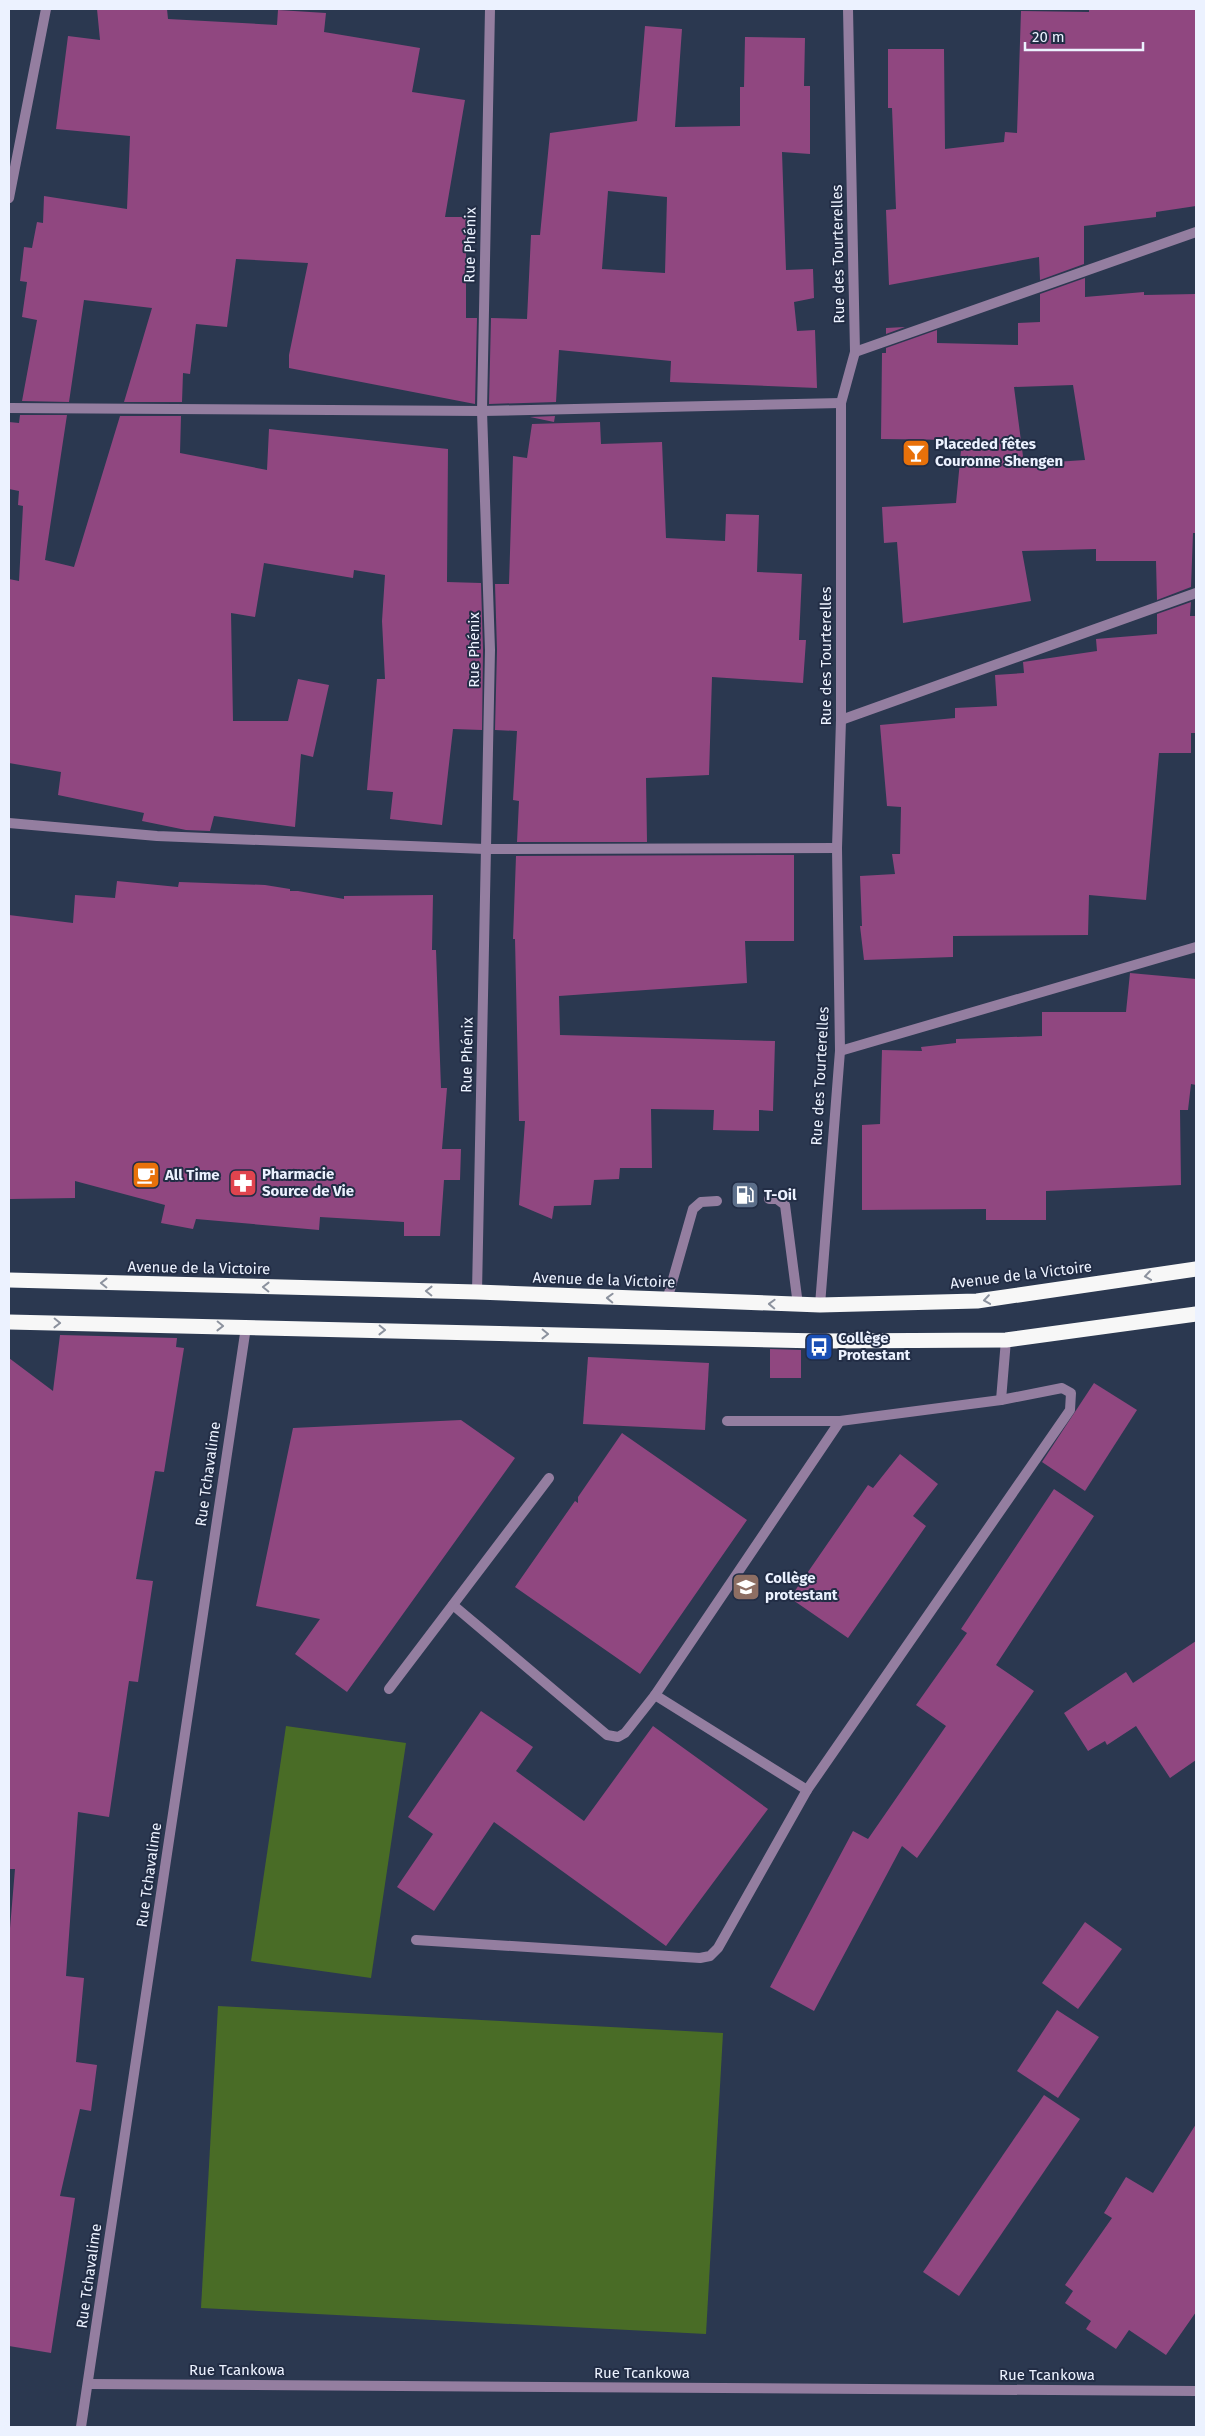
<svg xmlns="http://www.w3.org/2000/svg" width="1205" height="2436" font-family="'Fira Sans',sans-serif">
<rect width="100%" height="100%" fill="#2b3850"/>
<g fill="#496c26">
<path d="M286,1726L406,1743L371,1978L251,1961Z"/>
<path d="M218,2006L723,2033L706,2334L201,2308Z"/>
</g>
<g fill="#904780" fill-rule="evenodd">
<path d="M97,9H167L168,19L277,25L278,10L326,13L324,32L420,48L412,92L465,100L445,217H466V318H477L475,404L289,368V355L308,263L236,259L227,327L196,324L190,374L183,373L182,402H124L152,308L84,300L69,402L22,401L37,320L22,317L27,282L20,281L24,247L32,248L37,222L43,223L44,196L127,209L130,136L56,129L68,36L100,40Z"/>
<path d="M1089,9H1196V206L1156,212V217L1084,226V264L1040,280L1039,257L889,285L886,210L896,209L892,108H888V49H944L945,149L1004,142L1005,132L1017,133L1021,11L1089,12Z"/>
<path d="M645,26L682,29L675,127L740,126V87H744L745,37L805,38L804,86H810V154L782,152L786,270L813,269L814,298L794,302L797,331L815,330L817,388L670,382L671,361L559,350L556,402L489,404L491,318L527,319L531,235H540L550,133L637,121ZM608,191L667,197L665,273L602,269Z"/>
<path d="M1085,278V297L1144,292V295L1196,294V533H1193L1191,587L1157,600L1156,561H1096V549L1022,551L1031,601L903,623L897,542L884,543L882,507L956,503L962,440L881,439L882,353H886V348L937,330V343L1018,345V323L1040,322V294ZM1073,385L1085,460L1024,464L1014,387Z"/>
<path d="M905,327L886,334V328Z"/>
<path d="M20,415H67L45,560L74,567L120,416H181L180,453L267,470L269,429L448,449L447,582L481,583L483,650L482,730L453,729L442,825L390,819L393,792L367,790L377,679H385L382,621L385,575L354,570L353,578L264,563L255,617L231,613L233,721H288L298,679L329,685L313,757L301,754L295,827L214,816L210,831L186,830L142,821L144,813L58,795L61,772L9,763V579L19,581L23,506L18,505L19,491L9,489V422L19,423Z"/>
<path d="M555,416L554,422L530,417Z"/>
<path d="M600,422L601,444L662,442L666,538L725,541L726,514L759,515L757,572L802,574L799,640H806L803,683L712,677L709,775L646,778L647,842H517L519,801L513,800L517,731L495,730L497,650L495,584H509L513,456L527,458L532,424Z"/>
<path d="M1191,602L1190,616H1196V733H1191V753H1159L1146,900L1089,895L1088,935L953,936V957L864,960L860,926H862L860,876L895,874L892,854H900L901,807L887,806L880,725L955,718V708L997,706L995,675L1024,673L1023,662L1097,651L1096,639L1157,634V614Z"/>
<path d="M794,855V941H745L747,983L559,996L560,1035L775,1041L773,1111L759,1110V1131L713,1130L714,1110L651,1109L652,1168H620L619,1179L594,1180L591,1205L554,1206L552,1219L519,1205L525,1121H519L515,939H513L516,856Z"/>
<path d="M117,881L178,887L179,882L265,885L290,889V891H298L344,899V896L433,895L432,950H436L441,1088H447L442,1149H461L460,1180H444L440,1236H404V1222L320,1217L319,1230L196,1219L193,1229L161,1223L165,1205L75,1181V1198L10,1199L9,915L73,923L75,895L115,898Z"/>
<path d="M1130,973L1196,979V1085L1191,1084L1188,1110H1180L1181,1185L1046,1191V1220H986V1209L862,1210V1125L880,1124L882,1050L922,1051L921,1047L956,1043V1039L1042,1036V1012H1126Z"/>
<path d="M60,1335L177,1338L176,1347L184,1348L164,1472L155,1471L136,1579L153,1581L138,1682L129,1681L109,1817L78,1812L66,1976L84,1978L76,2062L97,2065L91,2111L80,2109L60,2196L75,2198L51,2353L9,2346V1940L15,1869H9V1358L53,1391Z"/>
<path d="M770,1349L801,1350V1378H770Z"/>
<path d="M588,1357L709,1363L705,1430L583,1424Z"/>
<path d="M1094,1383L1137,1410L1085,1491L1042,1462Z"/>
<path d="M461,1420L515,1458L347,1692L295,1654L320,1619L256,1606L293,1428Z"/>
<path d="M622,1433L747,1520L640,1674L515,1587L575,1501L578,1503V1497Z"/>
<path d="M900,1454L938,1484L913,1516L926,1526L848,1638L790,1598L868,1485L873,1488Z"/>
<path d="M1054,1489L1094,1516L996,1665L1034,1691L917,1858L902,1846L814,2011L770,1987L853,1831L868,1839L946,1726L916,1705L967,1633L961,1629Z"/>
<path d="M1196,1641V1760L1170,1778L1136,1726L1107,1745L1105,1741L1088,1751L1064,1713L1126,1672L1133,1683Z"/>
<path d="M481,1711L533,1747L516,1771L584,1821L653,1726L768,1809L666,1946L494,1822L434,1911L397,1887L433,1834L408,1817Z"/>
<path d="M1085,1922L1122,1949L1078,2009L1042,1983Z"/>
<path d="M1057,2010L1099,2037L1058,2098L1017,2071Z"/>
<path d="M1044,2095L1080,2119L959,2296L923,2272Z"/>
<path d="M1196,2124V2312L1166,2355L1129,2330L1116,2349L1086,2329L1091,2321L1065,2303L1073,2291L1065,2285L1112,2218L1104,2213L1126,2177L1153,2193Z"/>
</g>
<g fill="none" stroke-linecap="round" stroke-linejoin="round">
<g stroke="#947ea0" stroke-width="10">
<path d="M769,1199H777L785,1205L798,1305"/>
<path d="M667,1300L693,1209L701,1202L717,1201"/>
<path d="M1001,1400L1006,1340"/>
<path d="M453,1605L607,1735L618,1737L625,1733L655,1695L840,1421"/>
<path d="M389,1689L549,1478"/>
<path d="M655,1695L807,1790"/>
<path d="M416,1940L700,1958L710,1956L718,1948L807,1790L1070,1410L1071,1393L1062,1388L1001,1400L840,1421H727"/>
</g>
<g stroke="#947ea0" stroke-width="10">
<path d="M9,198L46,9"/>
<path d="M855,352L1196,232"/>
<path d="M9,408L482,411L841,403"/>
<path d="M841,720L1196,593"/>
<path d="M9,823L157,836L485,849L837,848"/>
<path d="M840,1051L1196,947"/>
<path d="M477,1292L490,650L482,411L490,9"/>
<path d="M820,1305L840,1051L837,848L841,720V403L855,352L848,9"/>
<path d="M88,2384L1196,2391"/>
<path d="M81,2427L246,1327"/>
</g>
<g stroke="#f7f7f7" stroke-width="15">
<path d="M9,1280L477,1292L820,1305L977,1301L1196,1269"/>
<path d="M9,1322L820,1341L1006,1340L1196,1314"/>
</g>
</g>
<defs><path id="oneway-chevron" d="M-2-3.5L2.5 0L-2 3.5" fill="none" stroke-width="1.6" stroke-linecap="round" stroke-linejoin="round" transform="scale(1.25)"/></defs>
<g stroke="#8c929e">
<use href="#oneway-chevron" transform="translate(1148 1276) rotate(172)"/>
<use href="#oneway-chevron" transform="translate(104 1283) rotate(-179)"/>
<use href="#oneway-chevron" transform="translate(266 1287) rotate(-179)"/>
<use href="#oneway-chevron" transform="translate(429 1291) rotate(-179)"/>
<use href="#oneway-chevron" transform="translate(610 1298) rotate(-178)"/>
<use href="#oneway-chevron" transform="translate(987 1300) rotate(172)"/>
<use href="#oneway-chevron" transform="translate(772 1304) rotate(-178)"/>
<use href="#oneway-chevron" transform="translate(57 1323) rotate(1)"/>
<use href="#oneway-chevron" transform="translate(220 1326) rotate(1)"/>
<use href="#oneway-chevron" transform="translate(382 1330) rotate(1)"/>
<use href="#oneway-chevron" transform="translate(545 1334) rotate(1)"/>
</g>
<defs>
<symbol id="bar-square" viewBox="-11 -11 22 22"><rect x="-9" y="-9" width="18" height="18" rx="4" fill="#e8710a" stroke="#222d45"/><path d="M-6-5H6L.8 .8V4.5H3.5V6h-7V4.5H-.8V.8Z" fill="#fff"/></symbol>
<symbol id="cafe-square" viewBox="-11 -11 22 22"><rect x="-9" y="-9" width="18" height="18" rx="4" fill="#e8710a" stroke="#222d45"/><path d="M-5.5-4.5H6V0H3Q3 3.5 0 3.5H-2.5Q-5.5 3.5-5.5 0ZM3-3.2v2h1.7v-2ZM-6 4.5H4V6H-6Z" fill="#fff"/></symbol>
<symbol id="pharmacy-square" viewBox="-11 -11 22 22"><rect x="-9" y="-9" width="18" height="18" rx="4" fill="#e0444e" stroke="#222d45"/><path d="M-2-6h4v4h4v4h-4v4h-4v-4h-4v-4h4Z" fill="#fff"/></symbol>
<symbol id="fuel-square" viewBox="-11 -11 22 22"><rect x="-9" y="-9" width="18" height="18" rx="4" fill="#5c6f8a" stroke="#222d45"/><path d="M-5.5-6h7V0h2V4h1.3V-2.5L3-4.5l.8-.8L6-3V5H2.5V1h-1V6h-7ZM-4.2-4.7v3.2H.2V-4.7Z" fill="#fff"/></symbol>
<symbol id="bus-square" viewBox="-11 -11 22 22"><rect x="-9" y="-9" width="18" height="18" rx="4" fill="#1a4fb4" stroke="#222d45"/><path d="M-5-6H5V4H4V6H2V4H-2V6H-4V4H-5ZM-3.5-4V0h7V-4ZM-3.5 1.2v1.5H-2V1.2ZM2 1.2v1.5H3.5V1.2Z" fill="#fff"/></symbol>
<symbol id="school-square" viewBox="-11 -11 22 22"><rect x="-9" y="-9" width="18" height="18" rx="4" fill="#8d6e63" stroke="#222d45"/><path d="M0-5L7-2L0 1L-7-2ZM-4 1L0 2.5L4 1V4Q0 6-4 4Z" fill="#fff"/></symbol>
</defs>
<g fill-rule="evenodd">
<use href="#bar-square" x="900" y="437" width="32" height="32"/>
<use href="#cafe-square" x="130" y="1159" width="32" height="32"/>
<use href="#pharmacy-square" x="227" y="1167" width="32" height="32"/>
<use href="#fuel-square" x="729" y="1179" width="32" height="32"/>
<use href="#bus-square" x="803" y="1331" width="32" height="32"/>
<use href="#school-square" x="730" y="1571" width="32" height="32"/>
</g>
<g text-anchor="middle" stroke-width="4" stroke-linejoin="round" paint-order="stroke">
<g font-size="15" fill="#ecf2ff" stroke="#222d45">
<text transform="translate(470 245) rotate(-89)" y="5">Rue Phénix</text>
<text transform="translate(838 254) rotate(-91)" y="5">Rue des Tourterelles</text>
<text transform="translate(474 650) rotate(-90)" y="5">Rue Phénix</text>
<text transform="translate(826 656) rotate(-90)" y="5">Rue des Tourterelles</text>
<text transform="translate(467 1055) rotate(-89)" y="5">Rue Phénix</text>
<text transform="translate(820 1076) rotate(-87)" y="5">Rue des Tourterelles</text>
<text transform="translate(199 1268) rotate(1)" y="5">Avenue de la Victoire</text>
<text transform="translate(1021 1275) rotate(-7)" y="5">Avenue de la Victoire</text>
<text transform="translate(604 1280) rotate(2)" y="5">Avenue de la Victoire</text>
<text transform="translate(208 1474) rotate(-82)" y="5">Rue Tchavalime</text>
<text transform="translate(149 1875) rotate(-82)" y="5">Rue Tchavalime</text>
<text transform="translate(89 2276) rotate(-82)" y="5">Rue Tchavalime</text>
<text x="237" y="2375">Rue Tcankowa</text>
<text x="642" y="2378">Rue Tcankowa</text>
<text x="1047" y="2380">Rue Tcankowa</text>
</g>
<g font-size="15" font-weight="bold" fill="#ecf2ff" stroke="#222d45" text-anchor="start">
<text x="935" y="449">Placeded fêtes<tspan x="935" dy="17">Couronne Shengen</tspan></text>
<text x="262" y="1179">Pharmacie<tspan x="262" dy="17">Source de Vie</tspan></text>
<text x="165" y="1180">All Time</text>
<text x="764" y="1200">T-Oil</text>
<text x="838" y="1343">Collège<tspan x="838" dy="17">Protestant</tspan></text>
<text x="765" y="1583">Collège<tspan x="765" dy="17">protestant</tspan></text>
</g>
</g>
<rect width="1205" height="2436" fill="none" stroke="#ecf2ff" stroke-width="20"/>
<path d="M1025 42v8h118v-8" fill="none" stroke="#ecf2ff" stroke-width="2.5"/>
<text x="1032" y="42" font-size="15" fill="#ecf2ff" stroke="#222d45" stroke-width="4" paint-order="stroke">20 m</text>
</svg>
